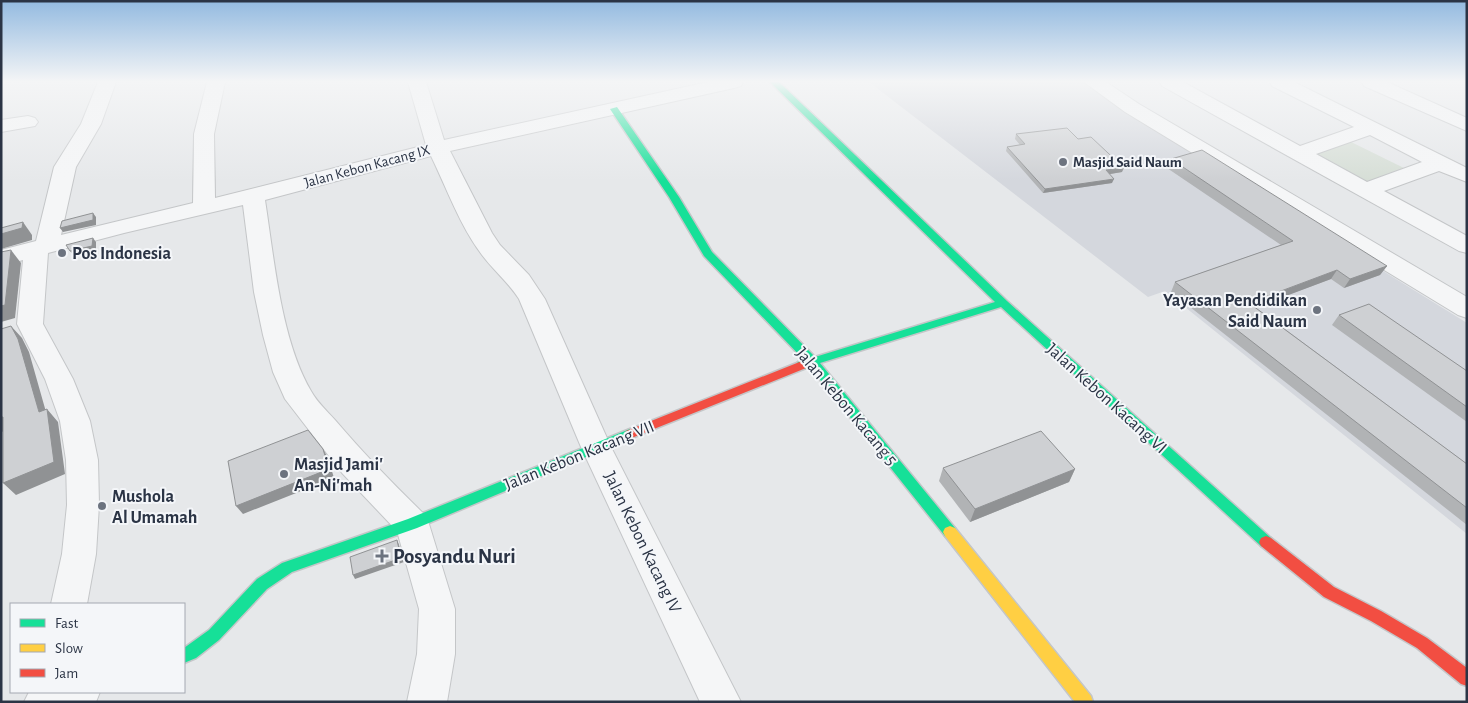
<svg xmlns="http://www.w3.org/2000/svg" width="1468" height="703" font-family="'Alegreya Sans',sans-serif">
<rect width="100%" height="100%" fill="#e6e8ea"/>
<path fill="#d4d7dd" d="M869,82H1087L1362,258L1467,323V534L1165,291L1148,297Z"/>
<path fill="#d6ded6" d="M1347,140L1406,169L1370,184L1312,153Z"/>
<g fill="none" stroke-linecap="round" stroke-linejoin="round">
<defs>
<g id="street">
<path d="M98,82H116L101,124L76,167L61,235L193,203L194,134L207,82H225L214,134L215,198L426,145L408,82H426L444,140L708,82H743L741,86L734,88L450,151L492,233L500,245L529,275L545,299L611,447L741,702H700L581,447L519,299C509,283 494,271 482,255C460,226 447,189 431,156L265,200C274,258 281,340 311,391C317,402 327,411 335,420C363,453 393,484 424,514L429,524L455,609V654L447,702H407L417,654L419,609L397,531L342,473L285,399L273,372L263,335L254,292L243,205L124,233L48,253L43,324L73,379L90,421L98,460L99,505L96,554L87,604H51L62,554L67,505L66,460L60,421L45,379L17,324L23,260L1,266V250L36,241L54,167L81,124Z"/>
<path d="M1084,82H1106L1139,104L1467,297V318L1458,315L1125,112Z"/>
<path d="M1160,82H1183L1300,146L1354,127L1272,86L1270,82H1294L1467,168V182L1439,171L1384,191L1467,236V253L1459,251L1162,86ZM1370,135L1422,162L1367,182L1316,154Z"/>
<path d="M1362,82H1387L1467,118V131L1364,86Z"/>
<path d="M28,116L35,118L38,122L35,126L1,132V120Z"/>
<path d="M29,692H100L96,702H24Z"/>
</g>
<g id="fast">
<path d="M770,82H779L1007,301L1271,538L1273,542L1271,546L1266,548L1261,546L1001,307L820,363L955,528L957,532L955,536L950,538L945,536L810,367L802,369L798,368L796,365L798,362L804,360L704,256L669,197L610,109L617,107L679,197L712,252L815,357L995,302Z"/>
<path d="M630,429L634,431L636,434L634,437L417,528L292,572L267,589L219,640L196,658L184,663V648L209,630L257,579L282,563L408,519Z"/>
</g>
<path id="slow" d="M950,526L955,528L1091,696L1093,702H1075L945,536L943,532L945,528Z"/>
<g id="jam">
<path d="M802,361L808,365L806,368L634,437L630,439L626,437L624,434L626,431Z"/>
<path d="M1266,536L1271,538L1334,587L1381,611L1427,638L1467,668V686L1461,684L1417,648L1371,621L1324,597L1261,546L1259,542L1261,538Z"/>
</g>
</defs>
<use href="#street" stroke="#c4c6c8" stroke-width="2"/>
<use href="#fast" stroke="#c4c6c8" stroke-width="3"/>
<use href="#slow" stroke="#c4c6c8" stroke-width="3"/>
<use href="#jam" stroke="#c4c6c8" stroke-width="3"/>
<use href="#street" fill="#f5f6f7" fill-rule="evenodd"/>
<use href="#fast" fill="#16e098" fill-rule="evenodd"/>
<use href="#slow" fill="#ffcf43" fill-rule="evenodd"/>
<use href="#jam" fill="#f24e42" fill-rule="evenodd"/>
</g>
<g fill="#b1b3b5">
<path d="M1016,134L1078,139L1122,172L1110,174L1112,183L1043,193L1006,151L1007,147L1020,145L1015,139Z"/>
<path d="M1171,159L1387,266L1380,275L1344,288L1331,279L1255,307L1467,464V525L1171,292L1175,282L1281,245L1167,168Z"/>
<path d="M1339,315L1467,371V422L1332,325Z"/>
<path d="M943,468L1075,469L1069,482L970,522L939,481Z"/>
</g>
<g fill="#909294">
<path d="M1124,168L1122,172L1104,175L1106,170Z"/>
<path d="M1114,179L1112,183L1043,193L1045,189Z"/>
<path d="M93,213L96,217V225L63,232L60,228Z"/>
<path d="M23,222L32,235V240L1,249V234Z"/>
<path d="M93,238L96,242V250L74,255L70,251Z"/>
<path d="M11,250L21,263L15,318L1,322V306Z"/>
<path d="M1387,266L1380,275L1344,288L1350,279Z"/>
<path d="M1337,270L1331,279L1243,312L1249,303Z"/>
<path d="M11,326L22,338L29,352L48,419L47,409L58,422L65,474L16,495L3,483L39,412Z"/>
<path d="M1,417H3L15,429L1,432Z"/>
<path d="M323,449L328,458L334,478L243,514L236,506Z"/>
<path d="M1075,469L1069,482L970,522L975,509Z"/>
<path d="M397,540L399,545L404,562L355,579L353,575Z"/>
</g>
<g fill="#ced0d3" stroke="#909294">
<path d="M1067,128L1078,139L1091,137L1124,168L1106,170L1114,179L1045,189L1007,147L1025,144L1016,134Z"/>
<path d="M1202,150L1387,266L1350,279L1337,270L1249,303L1467,464V508L1175,282L1293,241L1171,159Z"/>
<path d="M93,213V220L60,228L62,221Z"/>
<path d="M23,222L22,228L1,234V228Z"/>
<path d="M93,238L92,246L70,251L66,245Z"/>
<path d="M11,250L5,305L1,306V252Z"/>
<path d="M1369,304L1467,371V407L1339,315Z"/>
<path d="M11,326L18,339L39,412L47,409L54,462L3,483V417H1V329Z"/>
<path d="M308,430L323,449L329,469L236,506L228,461Z"/>
<path d="M1041,431L1075,469L975,509L943,468Z"/>
<path d="M397,540L401,558L353,575L350,557Z"/>
</g>
<linearGradient id="sky" x2="0" y2="1"><stop stop-color="#93bae0"/><stop offset="0.45" stop-color="#f4f5f6"/><stop offset="1" stop-color="#f4f5f6" stop-opacity="0"/></linearGradient>
<rect width="1468" height="181" fill="url(#sky)"/>
<g fill="#6c737f" stroke="#f4f6f9" stroke-width="2">
<circle cx="1063" cy="162" r="5"/>
<circle cx="62" cy="253" r="5"/>
<circle cx="1317" cy="310" r="5"/>
<circle cx="284" cy="474" r="5"/>
<circle cx="102" cy="506" r="5"/>
<path d="M379.5 548.5h5v5h5v5h-5v5h-5v-5h-5v-5h5z"/>
</g>
<g text-anchor="middle" stroke-width="4" stroke-linejoin="round" paint-order="stroke">
<g font-size="15" font-weight="bold" fill="#2b3445" stroke="#f4f6f9" text-anchor="start">
<text x="1073" y="167">Masjid Said Naum</text>
</g>
<g font-size="15" fill="#2b3445" stroke="#f4f6f9">
<text transform="translate(367 166) rotate(-15)" y="5">Jalan Kebon Kacang IX</text>
</g>
<g font-size="18" font-weight="bold" fill="#2b3445" stroke="#f4f6f9" text-anchor="start">
<text x="72" y="259">Pos Indonesia</text>
<text x="1307" y="306" text-anchor="end">Yayasan Pendidikan<tspan x="1307" dy="21">Said Naum</tspan></text>
<text x="294" y="470">Masjid Jami'<tspan x="294" dy="21">An-Ni'mah</tspan></text>
<text x="112" y="502">Mushola<tspan x="112" dy="21">Al Umamah</tspan></text>
</g>
<g font-size="18" fill="#2b3445" stroke="#f4f6f9">
<text transform="translate(1107 398) rotate(42)" y="6">Jalan Kebon Kacang VI</text>
<text transform="translate(847 406) rotate(50)" y="6">Jalan Kebon Kacang 5</text>
<text transform="translate(579 455) rotate(-22)" y="6">Jalan Kebon Kacang VII</text>
<text transform="translate(643 542) rotate(64)" y="6">Jalan Kebon Kacang IV</text>
</g>
<g font-size="21" font-weight="bold" fill="#2b3445" stroke="#f4f6f9" text-anchor="start">
<text x="393" y="563">Posyandu Nuri</text>
</g>
</g>
<rect width="1468" height="703" fill="none" stroke="#2b3445" stroke-width="5"/>
<rect x="10" y="603" width="175" height="90" fill="#f4f6f9" stroke="#a4a8b1"/>
<rect x="20" y="619" width="25" height="8" fill="#16e098" stroke="#a4a8b1"/>
<text x="55" y="628" font-size="15" fill="#2b3445">Fast</text>
<rect x="20" y="644" width="25" height="8" fill="#ffcf43" stroke="#a4a8b1"/>
<text x="55" y="653" font-size="15" fill="#2b3445">Slow</text>
<rect x="20" y="669" width="25" height="8" fill="#f24e42" stroke="#a4a8b1"/>
<text x="55" y="678" font-size="15" fill="#2b3445">Jam</text>
</svg>
